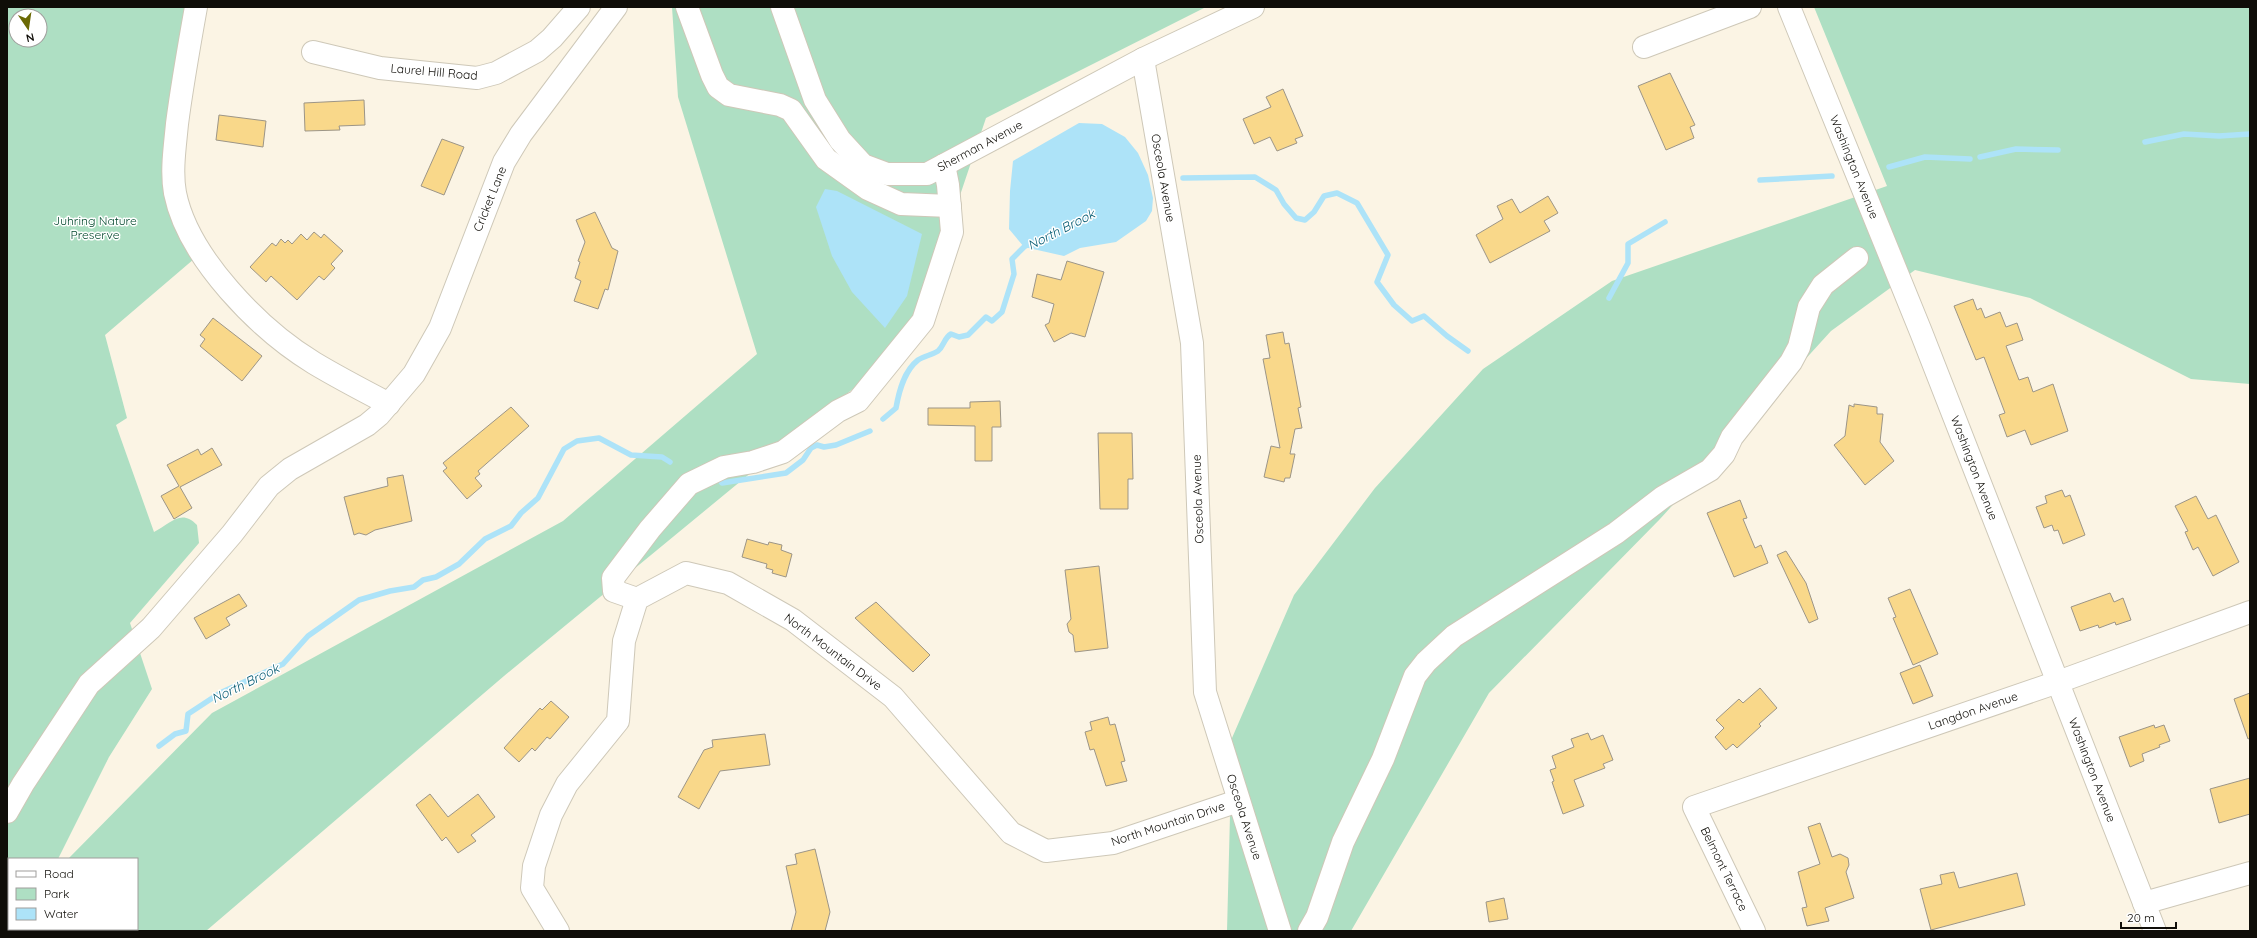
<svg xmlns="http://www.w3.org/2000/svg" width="2257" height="938" font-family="Quicksand,sans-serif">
<rect width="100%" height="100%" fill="#fbf4e4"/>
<g fill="#aedfc3" fill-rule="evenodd">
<path d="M7,7H195L173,156L201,253L105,335L127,418L116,425L154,532C170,524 181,508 197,525L199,543L130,623L152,689L109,757L58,859H9V901L7,902ZM16,16H40V40H16Z"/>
<path d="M672,7H1206L986,118L911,341L504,676L206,931H7V911L9,909V929H137V859H68L212,713L563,521L757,354L678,97Z"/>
<path d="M1814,7H2250V384L2191,379L2030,298L1915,270L1831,331L1660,519L1489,693L1351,931H1227L1232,738L1294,595L1375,488L1483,369L1612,281L1887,186Z"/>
</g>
<g fill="#ade3f8">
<path d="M1079,123L1102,124L1125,137L1138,153L1148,175L1153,198L1152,211L1146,221L1116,242L1080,248L1064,256L1024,247L1009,229L1010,191L1013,161Z"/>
<path d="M825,189L837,191L922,234L907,296L885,328L852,292L832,256L816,207Z"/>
</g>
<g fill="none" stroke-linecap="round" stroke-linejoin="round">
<g stroke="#ade3f8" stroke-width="5.5">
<path d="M2145,142L2184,134L2219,136L2250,134"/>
<path d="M1980,157L2016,149L2058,150"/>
<path d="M1889,167L1925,157L1970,159"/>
<path d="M1183,178L1255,177L1276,190L1284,204L1296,218L1305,220L1314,212L1324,196L1337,193L1357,203L1388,255L1377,282L1394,305L1412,321L1424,316L1447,336L1468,351"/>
<path d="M1760,180L1832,176"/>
<path d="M1609,298L1628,263V244L1665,222"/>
<path d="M883,419L896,408C899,391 904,371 918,360C924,356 932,355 938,351C944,346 944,338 951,334L959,337L968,335L986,317L992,321L1002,312L1014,274L1012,259L1024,247L1029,244"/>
<path d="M715,479L718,478L722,483L786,473L803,460L811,448L817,445L824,447L836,445L870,431"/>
<path d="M159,746L175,734L186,731L188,714L220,693L283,664L308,636L359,600L390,591L414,587L423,580L436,577L459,564L485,539L511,526L521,513L538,498L564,449L577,441L599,438L631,455L662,457L670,462"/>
</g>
</g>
<g fill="#f9d88a" stroke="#9c9587">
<path d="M1670,73L1695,125L1690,127L1694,138L1666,150L1638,86Z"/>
<path d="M1283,89L1303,136L1295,139L1297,143L1277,151L1270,137L1254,144L1243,119L1271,107L1266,97Z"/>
<path d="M364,100L365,125L339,126L340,130L305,131L304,103Z"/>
<path d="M219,115L266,121L263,147L216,140Z"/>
<path d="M442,139L464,147L444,195L421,186Z"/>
<path d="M1548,196L1558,213L1544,221L1550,231L1490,263L1476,235L1503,219L1497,206L1512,199L1520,213Z"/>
<path d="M595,212L612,248L618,251L608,290L605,289L598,309L574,301L581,281L575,278L580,262L578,261L585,242L576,220Z"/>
<path d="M314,232L321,238L324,234L343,251L331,264L335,268L324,280L319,276L297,300L271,276L266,282L250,267L272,243L276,246L281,239L285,243L288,240L292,244L301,234L307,240Z"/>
<path d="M1067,261L1104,272L1085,337L1071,333L1054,342L1045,325L1049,323L1054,304L1032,297L1037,274L1061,280Z"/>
<path d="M1973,299L1977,310L1981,308L1985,318L2000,312L2006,327L2017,323L2023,340L2006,346L2019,380L2028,377L2033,392L2053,384L2068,431L2031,445L2025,430L2007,437L1999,415L2005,413L1984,357L1976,360L1954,306Z"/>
<path d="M213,318L262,356L242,381L200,346L205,339L200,335Z"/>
<path d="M1283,332L1285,344L1289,343L1301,407L1298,408L1302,428L1295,429L1290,454H1295L1290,478H1285L1284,482L1264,477L1271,446L1280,448L1263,359L1270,358L1266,335Z"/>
<path d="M1000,401L1001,427H992V461H975V426L928,425V408H970V402Z"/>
<path d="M1854,404L1877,407V414H1883L1880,442L1894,461L1865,485L1834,445L1845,436L1849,405L1854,407Z"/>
<path d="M511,407L529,426L478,471L480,474L475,478L482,486L467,499L443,471L447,468L443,463Z"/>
<path d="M1098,433H1132L1133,479H1128V509H1100Z"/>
<path d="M212,448L222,465L180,487L192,508L174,519L161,496L179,486L167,465L198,449L201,455Z"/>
<path d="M403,475L412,521L375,530L366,535L359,533L354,535L344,497L388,486L387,478Z"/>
<path d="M2062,490L2065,497L2070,495L2085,535L2063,544L2058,530L2054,531L2052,525L2044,528L2036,507L2047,503L2045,496Z"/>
<path d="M2196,496L2208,519L2216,515L2239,562L2213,576L2198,547L2193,550L2185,532L2188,531L2175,506Z"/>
<path d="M1740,500L1747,518L1743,519L1755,548L1761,545L1768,563L1734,577L1707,513Z"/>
<path d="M747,539L768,545L769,542L782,545L781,550L792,554L786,577L772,573L773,570L766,568L767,564L742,557Z"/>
<path d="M1786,551L1806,583L1818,619L1809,623L1777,555Z"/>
<path d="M1099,566L1108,648L1075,652L1073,635L1069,632L1067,624L1071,619L1065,570Z"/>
<path d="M1910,589L1938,654L1913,665L1893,618L1896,617L1888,598Z"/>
<path d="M2110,593L2114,602L2123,598L2131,620L2116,625L2115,622L2099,628L2098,625L2080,631L2071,607Z"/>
<path d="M239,594L247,606L226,618L230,625L206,639L194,618Z"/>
<path d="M876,602L930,655L913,672L855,618Z"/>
<path d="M1920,665L1933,696L1913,704L1900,673Z"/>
<path d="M1760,688L1777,708L1759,724L1761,726L1737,748L1733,744L1726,750L1715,737L1724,728L1716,720L1739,699L1743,703Z"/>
<path d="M2250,693V738L2248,739L2234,699Z"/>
<path d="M551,701L569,717L550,739L547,737L535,751L532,748L519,762L504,748L540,708L542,710Z"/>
<path d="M1108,717L1110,725L1115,724L1125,761L1121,762L1127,781L1106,786L1094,749L1090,750L1085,732L1092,730L1090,722Z"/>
<path d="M2154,725L2155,728L2164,725L2170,741L2159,745L2160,747L2142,754L2144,761L2130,767L2119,737Z"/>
<path d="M1588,733L1591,740L1603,735L1613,760L1603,764L1605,768L1574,780L1584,806L1563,814L1552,782L1554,781L1550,770L1556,768L1552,756L1574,747L1571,739Z"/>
<path d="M765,734L770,765L720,771L699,809L678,797L704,750L713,747L712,740Z"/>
<path d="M2250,778V814L2219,823L2210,789Z"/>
<path d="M430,794L448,817L478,794L495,817L471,835L476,841L458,853L446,837L442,841L416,805Z"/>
<path d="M1820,823L1832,857L1840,854L1848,858L1849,865L1846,872L1854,898L1825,908L1829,921L1807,926L1802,908L1807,907L1798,872L1820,864L1808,827Z"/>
<path d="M815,849L830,912L825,931H791L796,912L786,866L797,864L795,854Z"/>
<path d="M1954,872L1959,888L2017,873L2025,905L1931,930L1920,889L1942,884L1940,875Z"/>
<path d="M1504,898L1508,919L1489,922L1486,902Z"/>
</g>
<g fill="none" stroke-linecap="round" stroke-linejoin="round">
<defs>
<g id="minor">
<path d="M196,7C189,46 182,85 177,124C175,146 171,171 175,193C188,258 260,330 314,363C339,378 364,391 389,404"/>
<path d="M687,7L712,75L718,87L729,95L780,105L791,110L826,159L868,189L901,204L950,206"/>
<path d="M782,7L815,100L840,140L863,165L887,174H927L1143,59L1253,7"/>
<path d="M1789,7L1921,332L2155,931"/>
<path d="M1644,47L1750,7"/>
<path d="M313,52L380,68L477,78L496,73L537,51L552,38L579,7"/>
<path d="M1143,59L1192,343L1205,692L1280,931"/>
<path d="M637,599L614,591L613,578L650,529L689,484L724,467L753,462L783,452L838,411L858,401L923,321L952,232L948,185L944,165"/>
<path d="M7,812L23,784L89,684L151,628L232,534L269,486L290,469L367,425L379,415L414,374L440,328L504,162L521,134L616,7"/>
<path d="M2144,903L2250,873"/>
<path d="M558,931L532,888L534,866L551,815L567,784L618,721L624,641L637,599L686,573L728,583L793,620L893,697L1011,833L1046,851L1113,843L1238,801"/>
<path d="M1309,931L1317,917L1343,842L1383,759L1415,676L1426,662L1454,636L1616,533L1663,497L1710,470L1724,454L1732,437L1791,362L1799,347L1809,307L1823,285L1857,258"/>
<path d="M1754,931L1694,807L2058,682L2250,612"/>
</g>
</defs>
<use href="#minor" stroke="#cec8b8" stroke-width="24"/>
<use href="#minor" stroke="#fff" stroke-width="22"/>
</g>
<g text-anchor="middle" stroke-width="3" stroke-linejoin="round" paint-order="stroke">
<g font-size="12" fill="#0f0d08" stroke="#fff">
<text transform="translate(434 72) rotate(5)" y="4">Laurel Hill Road</text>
<text transform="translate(980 146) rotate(-28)" y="4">Sherman Avenue</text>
<text transform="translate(1854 167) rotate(68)" y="4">Washington Avenue</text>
<text transform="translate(1163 178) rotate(80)" y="4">Osceola Avenue</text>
<text transform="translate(490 199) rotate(-68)" y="4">Cricket Lane</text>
<text transform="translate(1974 468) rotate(69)" y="4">Washington Avenue</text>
<text transform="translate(1198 499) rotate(-92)" y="4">Osceola Avenue</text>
<text transform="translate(833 652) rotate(37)" y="4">North Mountain Drive</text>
<text transform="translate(1973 711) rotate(-19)" y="4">Langdon Avenue</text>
<text transform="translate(2092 770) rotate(69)" y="4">Washington Avenue</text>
<text transform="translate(1244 817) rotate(72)" y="4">Osceola Avenue</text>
<text transform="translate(1168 824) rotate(-18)" y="4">North Mountain Drive</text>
<text transform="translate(1724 869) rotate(64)" y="4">Belmont Terrace</text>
</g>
<g font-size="12" fill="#00472c" stroke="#fff">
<text x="95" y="225">Juhring Nature<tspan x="95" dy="14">Preserve</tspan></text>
</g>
<g font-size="13" font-style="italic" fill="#015870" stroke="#fff">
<text transform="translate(1061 229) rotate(-27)" y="5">North Brook</text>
<text transform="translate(245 683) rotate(-26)" y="5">North Brook</text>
</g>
</g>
<rect width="2257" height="938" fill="none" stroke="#0f0d08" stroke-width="16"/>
<rect x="8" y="858" width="130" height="72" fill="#ffffff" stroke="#9f9e9c"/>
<rect x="16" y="871" width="20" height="6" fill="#ffffff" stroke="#9f9e9c"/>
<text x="44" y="878" font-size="12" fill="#0f0d08">Road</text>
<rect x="16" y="888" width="20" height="12" fill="#aedfc3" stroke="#9f9e9c"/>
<text x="44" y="898" font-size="12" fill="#0f0d08">Park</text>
<rect x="16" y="908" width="20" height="12" fill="#ade3f8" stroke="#9f9e9c"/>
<text x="44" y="918" font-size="12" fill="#0f0d08">Water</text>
<g transform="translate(28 28) rotate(167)"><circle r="19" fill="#ffffff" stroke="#9f9e9c"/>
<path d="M0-3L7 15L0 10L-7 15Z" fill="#6b6904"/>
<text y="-6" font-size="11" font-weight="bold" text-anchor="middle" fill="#0f0d08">N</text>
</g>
<path d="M2121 922v6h55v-6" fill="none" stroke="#0f0d08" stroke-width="2"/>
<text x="2127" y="922" font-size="12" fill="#0f0d08" stroke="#ffffff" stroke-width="3" paint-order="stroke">20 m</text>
</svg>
